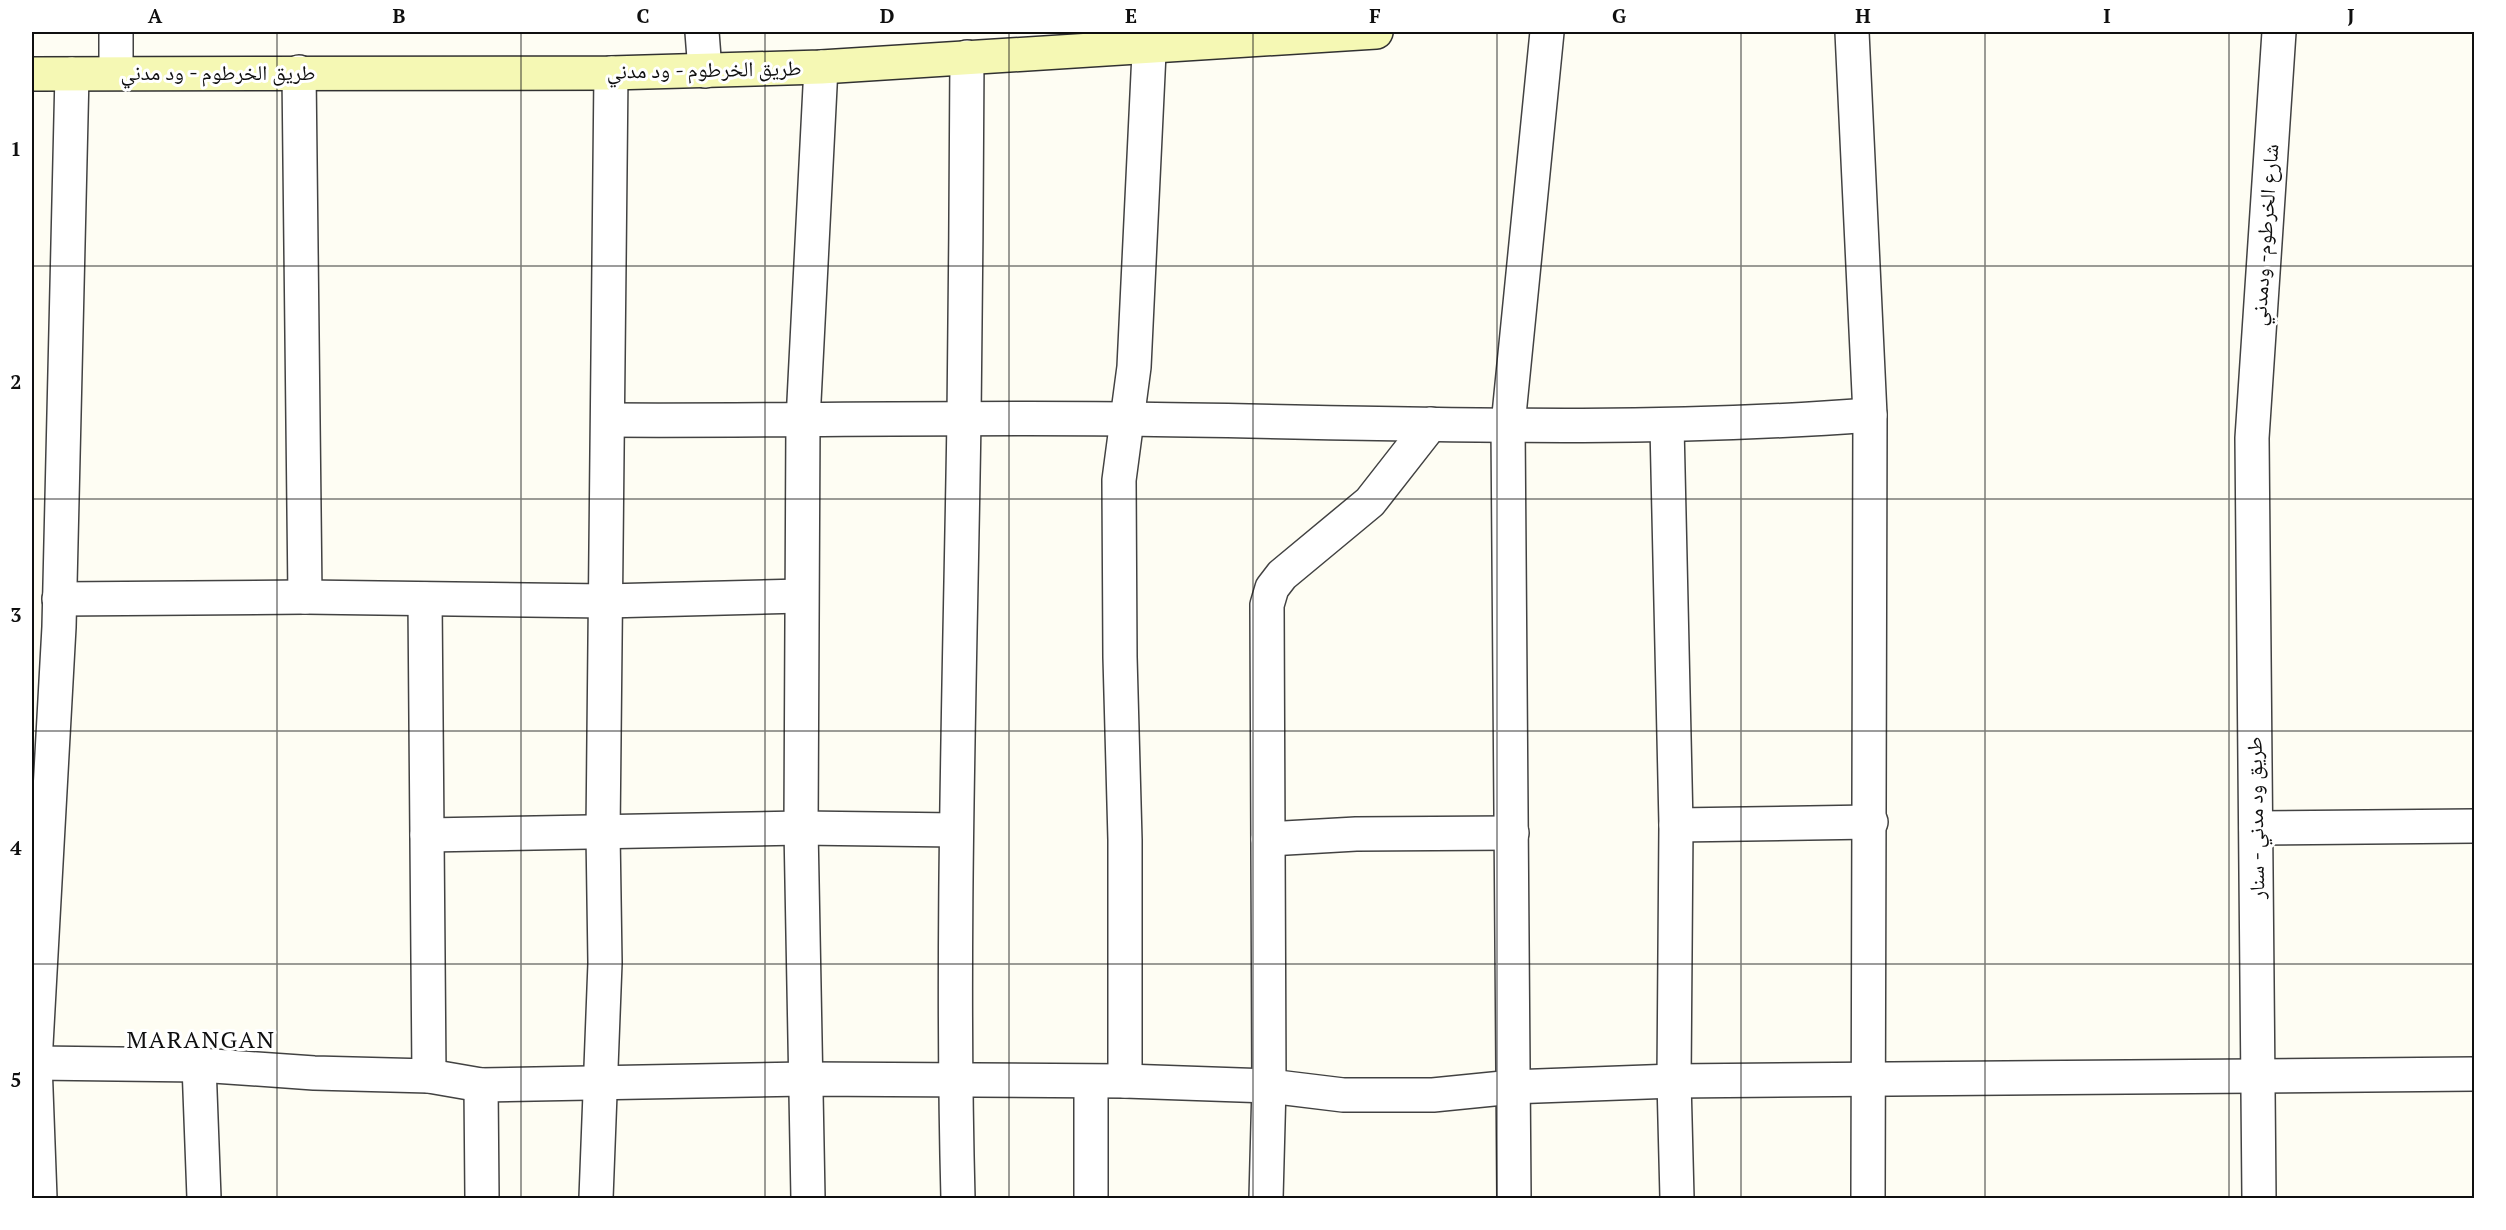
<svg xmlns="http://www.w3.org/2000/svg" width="2506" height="1230" font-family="'PT Serif','Noto Naskh Arabic',serif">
<rect width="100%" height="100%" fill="#fefdf3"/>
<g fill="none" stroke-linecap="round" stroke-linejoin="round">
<defs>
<g id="street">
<path d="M116,32V73"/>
<path d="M702,32L705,71"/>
<path d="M1852,32L1870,415L1868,1198"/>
<path d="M299,72L305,597"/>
<path d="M608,420C781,421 955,417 1128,419C1375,422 1623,434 1870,415"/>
<path d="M1667,426L1676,825L1674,1081L1677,1198"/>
<path d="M59,599L305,597L606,601L801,596"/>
<path d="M425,599L429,1076"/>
<path d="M1676,825L1871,822"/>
<path d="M2256,828L2474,826"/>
<path d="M427,835L801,828L956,830"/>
<path d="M1268,839L1356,834L1512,833"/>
<path d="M35,1063L199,1065L314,1073L429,1076L481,1085L805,1079L1125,1081L1269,1086L1343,1095H1433L1513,1087L1674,1081L2474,1074"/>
<path d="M199,1065L204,1198"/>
<path d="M1125,1081V840L1120,657L1119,480L1134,367L1150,32"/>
<path d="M481,1085L482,1198"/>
<path d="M40,1198L35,1063L59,627L72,74"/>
<path d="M596,1198L605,963L603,833L611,73"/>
<path d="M808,1198L801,828L803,421L821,67"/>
<path d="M958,1198C951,938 960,678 964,418C966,298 966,177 967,57"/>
<path d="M1091,1198V1082"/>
<path d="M1266,1198L1269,1086L1267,605L1272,588L1282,575L1370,502L1431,424"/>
<path d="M1514,1198L1508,425L1547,32"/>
<path d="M2259,1198L2252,438L2279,32"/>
</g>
<path id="secondary" d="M32,74L611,73L821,67L1376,32"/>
</defs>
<use href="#street" stroke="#424242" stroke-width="36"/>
<use href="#secondary" stroke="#313131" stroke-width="36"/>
<use href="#street" stroke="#fff" stroke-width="33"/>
<use href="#secondary" stroke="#f5f8b4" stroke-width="33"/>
</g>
<path fill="none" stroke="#0f0f0f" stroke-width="1.5" stroke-opacity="0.55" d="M277,32V1198M521,32V1198M765,32V1198M1009,32V1198M1253,32V1198M1497,32V1198M1741,32V1198M1985,32V1198M2229,32V1198M32,266H2474M32,499H2474M32,731H2474M32,964H2474"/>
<g text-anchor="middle" stroke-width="6" stroke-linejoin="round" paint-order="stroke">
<g font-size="21" fill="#0f0f0f" stroke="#fff">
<text transform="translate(704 70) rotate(-1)" y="7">طريق الخرطوم - ود مدني</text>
<text x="218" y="80">طريق الخرطوم - ود مدني</text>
<text transform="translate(2265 235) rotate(-86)" y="7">شارع الخرطوم- ودمدني</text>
<text transform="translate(2256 818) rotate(-91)" y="7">طريق ود مدني - سنار</text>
</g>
<g font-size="24" letter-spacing="1.5" fill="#0f0f0f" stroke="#fff">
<text x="201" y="1048">MARANGAN</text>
</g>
</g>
<rect width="2506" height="1230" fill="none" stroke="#ffffff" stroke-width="66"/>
<rect x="33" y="33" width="2440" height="1164" fill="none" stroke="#0f0f0f" stroke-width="2"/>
<g font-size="20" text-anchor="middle" font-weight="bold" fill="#0f0f0f">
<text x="155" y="23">A</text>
<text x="399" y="23">B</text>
<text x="643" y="23">C</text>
<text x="887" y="23">D</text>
<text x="1131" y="23">E</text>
<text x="1375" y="23">F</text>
<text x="1619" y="23">G</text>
<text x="1863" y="23">H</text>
<text x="2107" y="23">I</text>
<text x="2351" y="23">J</text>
<text x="16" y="156">1</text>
<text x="16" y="389">2</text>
<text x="16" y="622">3</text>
<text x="16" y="855">4</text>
<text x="16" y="1087">5</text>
</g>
</svg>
